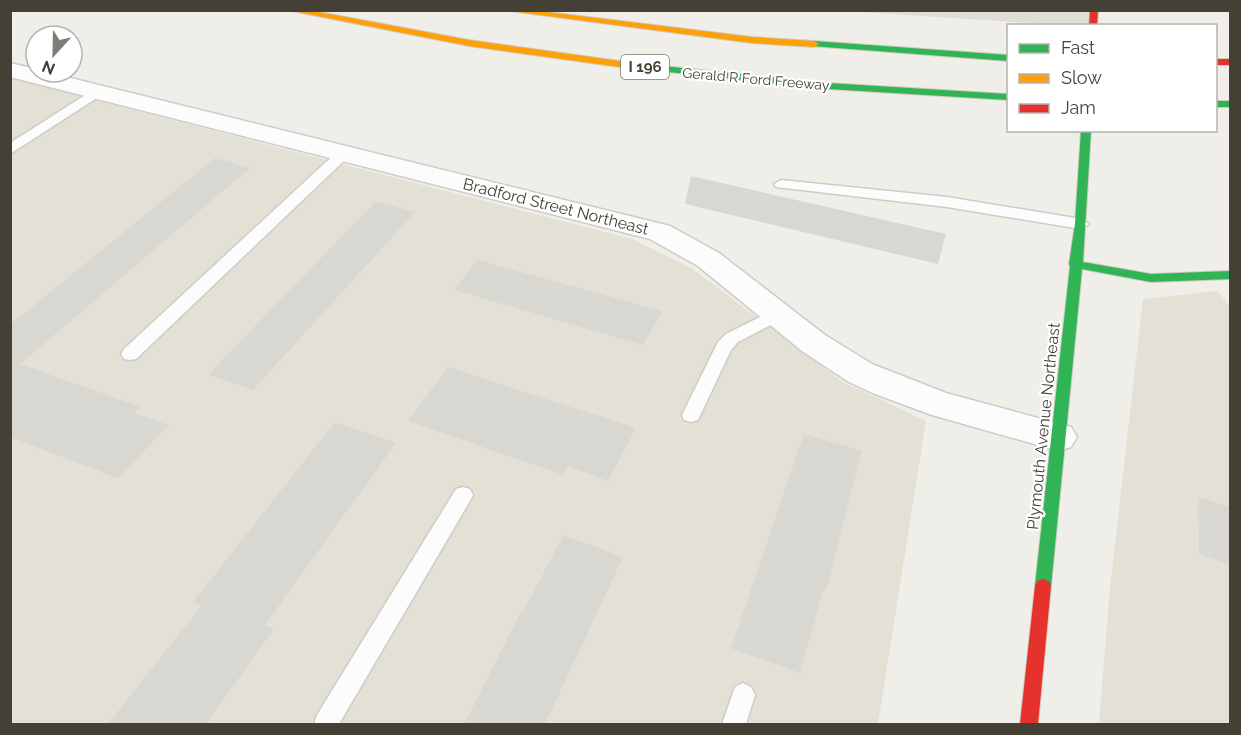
<svg xmlns="http://www.w3.org/2000/svg" width="1241" height="735" font-family="Raleway,sans-serif">
<rect width="100%" height="100%" fill="#efeee8"/>
<g fill="#e3e1d5">
<path d="M10,78L632,239L691,268L843,382L926,421L878,724H11Z"/>
<path d="M1217,291L1230,306V724H1099L1110,588L1143,299Z"/>
</g>
<path fill="#dfddd6" d="M846,11H1094L1093,26L1061,25Z"/>
<g fill="#d8d7d1">
<path d="M215,158L250,168L20,364L141,407L134,413L169,425L118,478L10,437V325Z"/>
<path d="M691,176L946,234L938,264L685,204Z"/>
<path d="M376,201L415,212L253,390L208,375Z"/>
<path d="M477,260L662,311L643,345L454,290Z"/>
<path d="M448,367L636,428L608,481L568,466L563,475L408,421Z"/>
<path d="M335,422L396,443L265,625L274,629L206,724H108L202,605L193,602Z"/>
<path d="M804,434L862,451L826,590H823L800,673L731,648Z"/>
<path d="M1198,497L1230,507V564L1199,554Z"/>
<path d="M563,535L623,557L545,724H464L522,610L524,611Z"/>
</g>
<g fill="none" stroke-linecap="round" stroke-linejoin="round">
<defs>
<g id="lane">
<path d="M98,87L104,91L103,94L10,154V143Z"/>
<path d="M344,149L351,153L349,156L136,359L130,360L124,359L121,354L124,349L339,150Z"/>
<path d="M781,180L947,197L1081,219L1089,224L1081,229L947,207L776,187L774,184Z"/>
<path d="M778,308L784,310L787,314L784,318L738,342L731,350L698,420L691,422L684,420L682,415L718,342L726,334Z"/>
<path d="M463,487L470,489L473,495L470,501L339,724H314L317,715L456,489Z"/>
<path d="M743,683L751,687L755,695L746,724H722L735,687Z"/>
</g>
<path id="street" d="M10,63L36,69V72H46L670,226L719,253L825,335L872,364L946,393L1071,427L1077,437L1071,447L1059,451L932,415L875,394L849,382L802,351L698,266L650,239L10,77Z"/>
<g id="fast">
<path d="M814,41L1008,55V61L811,46V42Z"/>
<path d="M634,63L828,83L1008,94V100L828,89L631,68V64Z"/>
<rect x="1216" y="101" width="14" height="6"/>
<path d="M1081,130H1091L1083,262L1151,274L1230,271V279L1151,282L1082,269L1051,586L1049,591L1043,593L1037,591L1035,586L1070,266L1069,264L1075,224Z"/>
</g>
<g id="slow">
<path d="M287,10H308L469,40L634,63L639,66L634,69L469,46Z"/>
<path d="M502,10H531L752,37L814,41L819,44L814,47L752,43Z"/>
</g>
<g id="jam">
<path d="M1090,10H1098L1097,26H1089Z"/>
<rect x="1216" y="59" width="14" height="6"/>
<path d="M1043,579L1049,581L1051,586L1038,724H1020L1035,586L1037,581Z"/>
</g>
</defs>
<use href="#lane" stroke="#cdccc6" stroke-width="3"/>
<use href="#street" stroke="#cdccc6" stroke-width="3"/>
<use href="#fast" stroke="#ceccbf" stroke-width="2"/>
<use href="#slow" stroke="#ceccbf" stroke-width="2"/>
<use href="#jam" stroke="#ceccbf" stroke-width="2"/>
<use href="#lane" fill="#fdfcfc" fill-rule="evenodd"/>
<use href="#street" fill="#fdfcfc" fill-rule="evenodd"/>
<use href="#fast" fill="#30b455" fill-rule="evenodd"/>
<use href="#slow" fill="#ff9f0a" fill-rule="evenodd"/>
<use href="#jam" fill="#e5322d" fill-rule="evenodd"/>
</g>
<g text-anchor="middle" stroke-width="4.5" stroke-linejoin="round" paint-order="stroke">
<g font-size="14" fill="#444035" stroke="#fff">
<text transform="translate(756 79) rotate(5)" y="5">Gerald R Ford Freeway</text>
</g>
<rect fill="#fff" stroke="#7c7972" stroke-width="1.5" x="621" y="55" width="48" height="24" rx="4.5"/>
<g font-size="15" font-weight="bold" fill="#444035">
<text x="645" y="72">I 196</text>
</g>
<g font-size="16" fill="#444035" stroke="#fff">
<text transform="translate(556 206) rotate(14)" y="6">Bradford Street Northeast</text>
<text transform="translate(1043 426) rotate(-84)" y="6">Plymouth Avenue Northeast</text>
</g>
</g>
<rect width="1241" height="735" fill="none" stroke="#444035" stroke-width="24"/>
<rect x="1007" y="24" width="210" height="108" fill="#ffffff" stroke="#b4b3ae" stroke-width="1.5"/>
<rect x="1019" y="44" width="30" height="9" fill="#30b455" stroke="#b4b3ae" stroke-width="1.5"/>
<text x="1061" y="54" font-size="18" fill="#444035">Fast</text>
<rect x="1019" y="74" width="30" height="9" fill="#ff9f0a" stroke="#b4b3ae" stroke-width="1.5"/>
<text x="1061" y="84" font-size="18" fill="#444035">Slow</text>
<rect x="1019" y="104" width="30" height="9" fill="#e5322d" stroke="#b4b3ae" stroke-width="1.5"/>
<text x="1061" y="114" font-size="18" fill="#444035">Jam</text>
<g transform="translate(54 54) rotate(202)"><circle r="28" fill="#ffffff" stroke="#b4b3ae" stroke-width="1.5"/>
<path d="M0-4.5L10 22L0 15L-10 22Z" fill="#807d74"/>
<text y="-9" font-size="16" font-weight="bold" text-anchor="middle" fill="#444035">N</text>
</g>
</svg>
